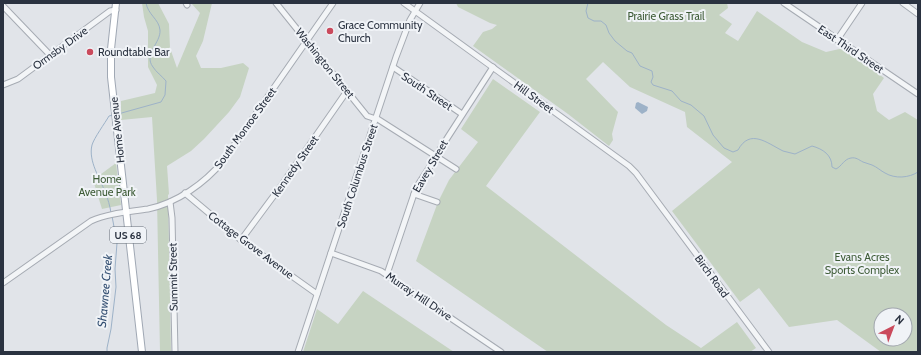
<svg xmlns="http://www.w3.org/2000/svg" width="921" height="355" font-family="Cabin,sans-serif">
<rect width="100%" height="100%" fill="#e1e4e9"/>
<g fill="#c6d3c2" fill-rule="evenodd">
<path d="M142,3H158L169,24L170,48L177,68L200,13L191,3H212L203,41L196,56L201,68H221L243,63L249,68L240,97L229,112L204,139L191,151L167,166L169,194L168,195L171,352H160L157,200L152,117L121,120V101L155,93L157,85L148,67V31L144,17Z"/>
<path d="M456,3H727L728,8L719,15L732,24L725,33L738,41L757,11L802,42L826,52L844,48L884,78L873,94L877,111L889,120L905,112L918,120V352H881L837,320L789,327L759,288L740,302L672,211L732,162L687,127L685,112L630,87L603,62L586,79L618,112L612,134L613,140L609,146L568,114L473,46L483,32L492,29L497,25L490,23L458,7ZM881,315H905V339H881Z"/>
<path d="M493,79L540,112L486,186L666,325L701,348L737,322L756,348L750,352H548L416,261L438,202L449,180L478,142L461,129Z"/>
<path d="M116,163L121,205L102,209L93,180Z"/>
<path d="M363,291L454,352H303L317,309L338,324Z"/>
</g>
<path fill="#9db2c8" d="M638,102L648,107L647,111L642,114L635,108L636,103Z"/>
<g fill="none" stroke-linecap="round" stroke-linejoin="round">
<g stroke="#9db2c8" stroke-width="1">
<path d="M588,3L586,11L588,18L594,21H601L606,25L609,33L615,41L627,51L632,53L640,66L652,71L653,77L651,82L653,85L672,91L681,101L691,105L704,116L713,135L724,148L733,152L738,150C750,128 767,143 783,151C787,152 791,153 795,154L812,146C823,149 832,155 832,167L836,169C842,166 844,159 851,158C856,157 859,160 863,162C866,163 869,164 872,165C877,167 881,171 885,173C895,179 909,178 918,172"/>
<path d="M118,114L161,102L165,95L166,81C162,76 156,72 153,67C143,54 161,43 160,30C159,19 148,15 146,3"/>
<path d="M111,213C110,206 108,199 105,192C100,178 88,161 92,145C94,138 105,123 109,116L113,115"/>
<path d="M107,352V348L111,329L116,287L115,269L117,243L112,216"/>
</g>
<defs>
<g id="minor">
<path d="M186,3L187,5"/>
<path d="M276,3L367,116L376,119"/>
<path d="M404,3L629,166L636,173L769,352"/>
<path d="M784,3L918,94"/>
<path d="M903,3L918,14"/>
<path d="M3,6L50,55"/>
<path d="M837,40L862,3"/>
<path d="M393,67L462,114"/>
<path d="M3,85L18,79L110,11L116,10"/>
<path d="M376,118L456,169"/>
<path d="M185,193L241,240L317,294"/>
<path d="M414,194L437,202"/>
<path d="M170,202L172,218L175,352"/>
<path d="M241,240L281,186L347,91"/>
<path d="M331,253L381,271L501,352"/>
<path d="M387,274L416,188L436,157L437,154L493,67"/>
<path d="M3,283L91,221C109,213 129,212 148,209C177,203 205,183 223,161L333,3"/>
<path d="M298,352L396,57L410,20L420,3"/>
</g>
<path id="major" d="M116,3L111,49V77L142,352"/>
</defs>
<use href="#minor" stroke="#a6abb3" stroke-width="7"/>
<use href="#major" stroke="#a0a8b4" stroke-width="8"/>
<use href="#minor" stroke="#f3f5f7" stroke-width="5"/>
<use href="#major" stroke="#fff" stroke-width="6"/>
</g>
<g fill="#ca4a5c" stroke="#f0f3f7" stroke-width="1.5">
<circle cx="330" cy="31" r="4"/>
<circle cx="90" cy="52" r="4"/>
</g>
<g text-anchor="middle" stroke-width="4" stroke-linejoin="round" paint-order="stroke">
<rect fill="#f0f3f7" stroke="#656c77" stroke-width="1" x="110" y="227" width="36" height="16" rx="3"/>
<g font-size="10" font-weight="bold" fill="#2a3240">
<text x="128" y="239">US 68</text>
</g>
<g font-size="11" fill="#3e5c37" stroke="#f0f3f7">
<text x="666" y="20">Prairie Grass Trail</text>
<text x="107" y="183">Home<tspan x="107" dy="13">Avenue Park</tspan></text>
<text x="862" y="261">Evans Acres<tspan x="862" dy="13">Sports Complex</tspan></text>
</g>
<g font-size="11" fill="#2a3240" stroke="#f0f3f7" text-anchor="start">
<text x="338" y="29">Grace Community<tspan x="338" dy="13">Church</tspan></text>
<text x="98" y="56">Roundtable Bar</text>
</g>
<g font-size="11" fill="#2a3240" stroke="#f0f3f7">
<text transform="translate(60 48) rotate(-36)" y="4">Ormsby Drive</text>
<text transform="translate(851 49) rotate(34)" y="4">East Third Street</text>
<text transform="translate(325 63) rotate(51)" y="4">Washington Street</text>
<text transform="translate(427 91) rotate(34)" y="4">South Street</text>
<text transform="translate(534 97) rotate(36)" y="4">Hill Street</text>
<text transform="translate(245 128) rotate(-54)" y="4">South Monroe Street</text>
<text transform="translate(117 130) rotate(-96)" y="4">Home Avenue</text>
<text transform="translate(295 166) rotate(-55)" y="4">Kennedy Street</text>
<text transform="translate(430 166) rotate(-60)" y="4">Eavey Street</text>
<text transform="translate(357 176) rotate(-72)" y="4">South Columbus Street</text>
<text transform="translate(251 245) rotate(37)" y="4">Cottage Grove Avenue</text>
<text transform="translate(712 276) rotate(54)" y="4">Birch Road</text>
<text transform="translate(173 277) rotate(-91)" y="4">Summit Street</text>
<text transform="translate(419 296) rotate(34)" y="4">Murray Hill Drive</text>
</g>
<g font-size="12" font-style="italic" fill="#355073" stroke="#f0f3f7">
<text transform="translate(105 291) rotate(-85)" y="4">Shawnee Creek</text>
</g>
</g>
<rect width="921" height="355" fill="none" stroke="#2a3240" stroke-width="8"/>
<g transform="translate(893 327) rotate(42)"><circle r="19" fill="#f0f3f7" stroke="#a1a6ae"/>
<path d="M0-3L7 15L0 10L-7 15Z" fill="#ca4a5c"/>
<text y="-6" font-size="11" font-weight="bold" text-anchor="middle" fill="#2a3240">N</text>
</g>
</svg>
